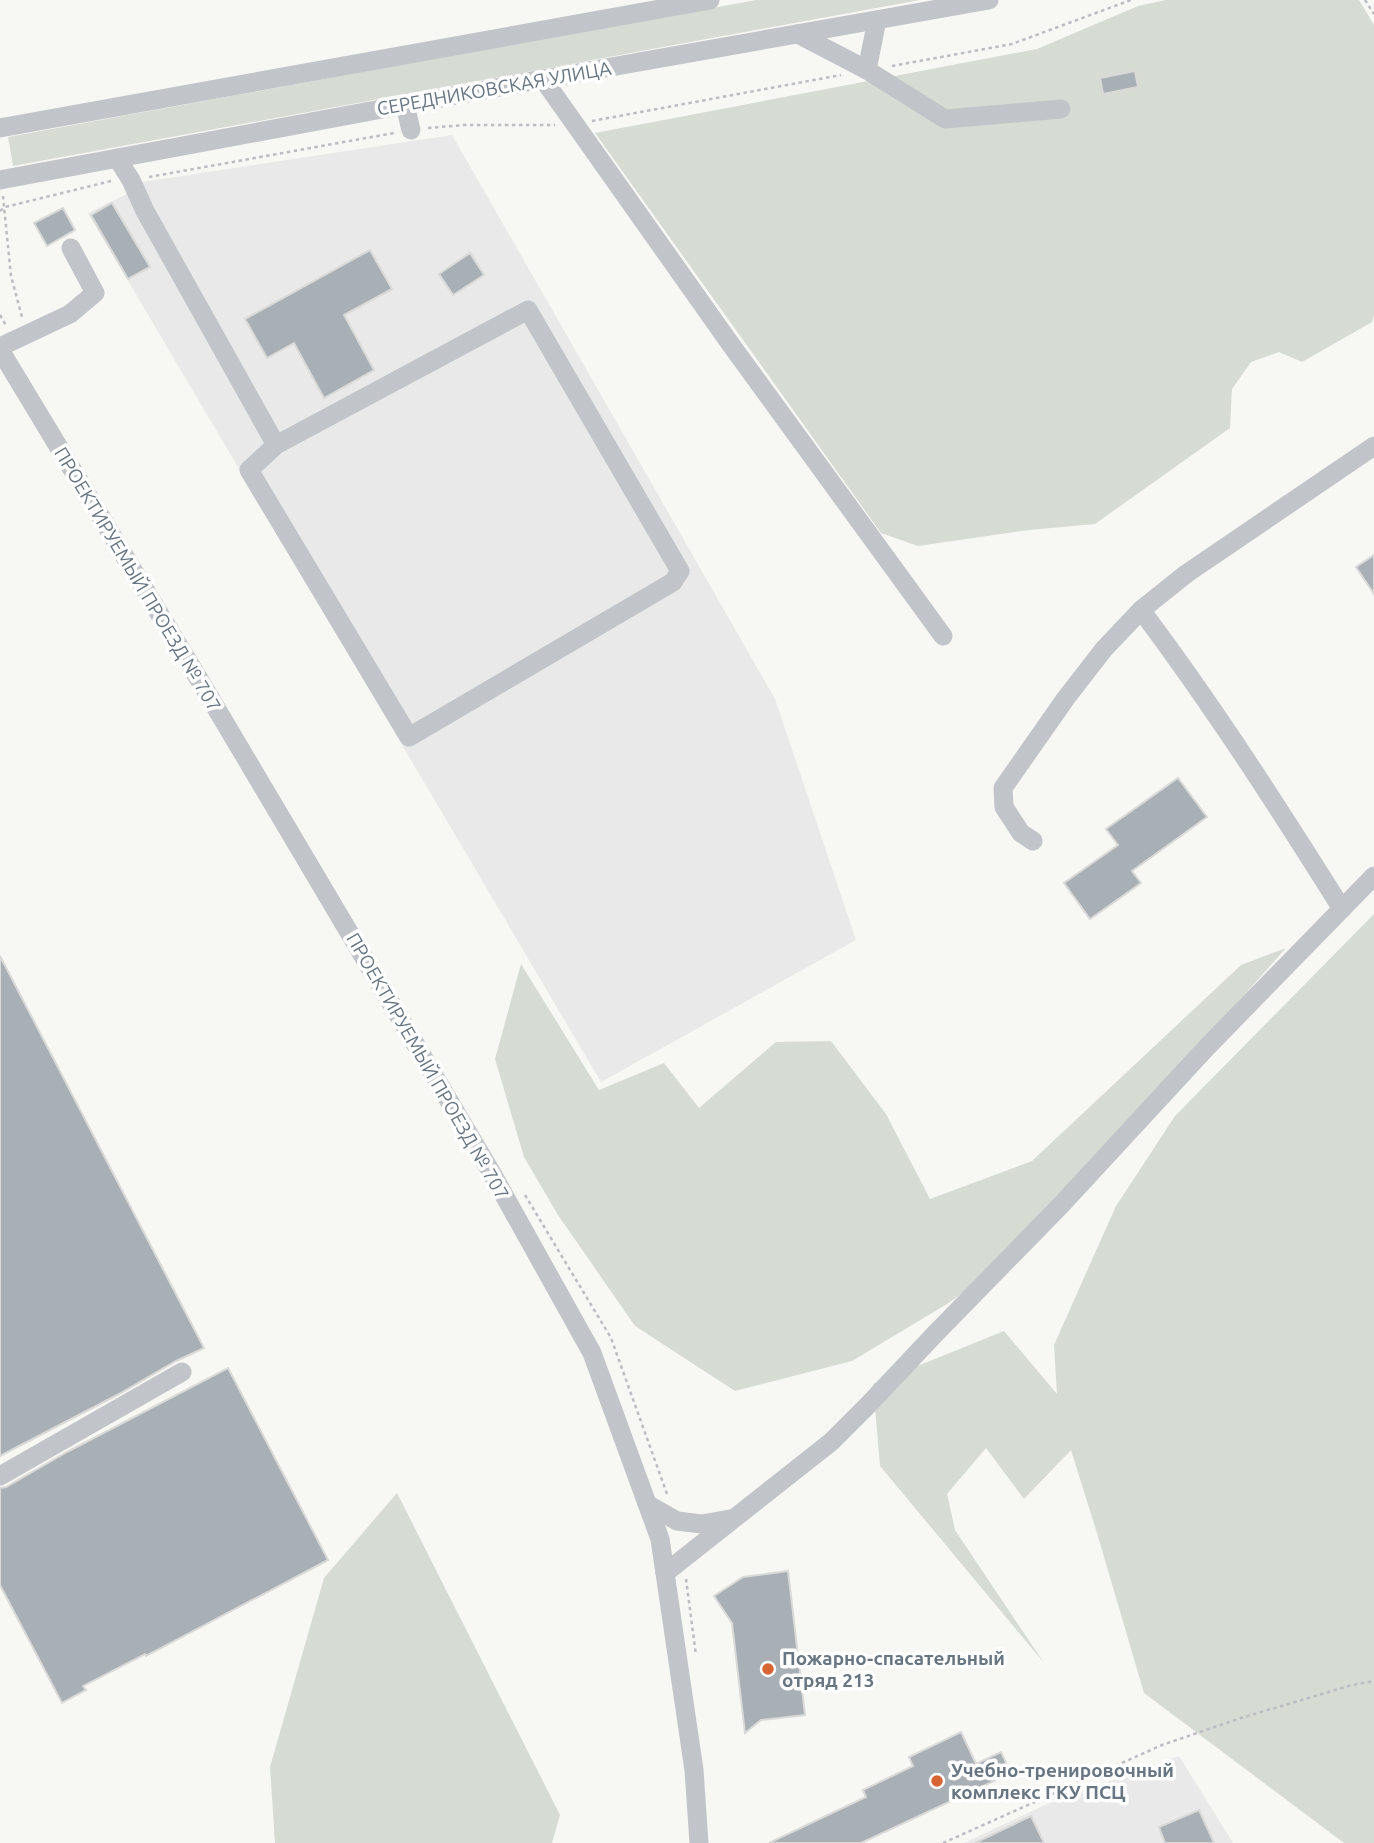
<svg xmlns="http://www.w3.org/2000/svg" width="1374" height="1843" font-family="Ubuntu,sans-serif">
<rect width="100%" height="100%" fill="#f7f7f4"/>
<g fill="#e8e9e8">
<path d="M452,135L775,699L856,940L601,1082L88,213L135,190L142,182Z"/>
<path d="M1179,1756L1233,1843H964L1045,1805Z"/>
</g>
<g fill="#d6dcd4">
<path d="M756,0H920L13,166L8,137Z"/>
<path d="M1166,0H1359L1374,25V315L1372,322L1302,362L1279,352L1251,362L1232,389L1230,428L1095,524L1029,530L918,546L881,533L595,133L1037,49L1138,6Z"/>
<path d="M1374,914V1843H1344L1144,1693L1097,1533L1071,1450L1024,1499L986,1448L947,1494L955,1530L1044,1663L880,1466L873,1384L1004,1331L1057,1394L1054,1345L1116,1206L1175,1116Z"/>
<path d="M1286,948L1012,1258L947,1304L852,1361L735,1391L635,1326L558,1215L524,1157L495,1059L521,964L599,1090L664,1063L699,1108L776,1042L831,1041L886,1114L930,1199L1032,1161L1241,965Z"/>
<path d="M397,1493L560,1815L552,1843H275L270,1767L324,1578Z"/>
</g>
<g fill="#a8afb5" stroke="#d9d9d7" stroke-width="2">
<path d="M1135,71L1138,87L1103,94L1100,78Z"/>
<path d="M112,203L150,267L128,279L91,215Z"/>
<path d="M63,208L75,230L47,246L34,223Z"/>
<path d="M370,250L392,289L344,315L374,370L324,398L294,343L267,358L245,319Z"/>
<path d="M470,253L484,275L453,295L439,274Z"/>
<path d="M1374,555V594L1356,567Z"/>
<path d="M1178,778L1207,817L1132,871L1141,883L1090,919L1064,883L1118,845L1106,829Z"/>
<path d="M0,956L204,1348L176,1361L119,1394L0,1456Z"/>
<path d="M228,1368L328,1560L146,1656L145,1654L83,1686L86,1690L62,1703L0,1585V1488L6,1487L67,1452Z"/>
<path d="M788,1571L805,1715L761,1720L745,1733L732,1623L714,1596L743,1577Z"/>
<path d="M961,1732L976,1764L1001,1752L1011,1773L861,1843H769L866,1797L863,1790L913,1766L909,1757Z"/>
<path d="M1199,1810L1214,1843H1165L1159,1827Z"/>
<path d="M1031,1816L1044,1843H975Z"/>
</g>
<g fill="none" stroke-linecap="round" stroke-linejoin="round">
<g stroke="#bbbdc0" stroke-width="2.5" stroke-dasharray="3.5 3.5" stroke-linecap="butt">
<path d="M1365,0L1374,14"/>
<path d="M892,66L1012,44L1131,0"/>
<path d="M592,121L841,75"/>
<path d="M428,128L464,125H555"/>
<path d="M149,177L394,133"/>
<path d="M3,196L11,276L22,317"/>
<path d="M0,211L5,207L111,181"/>
<path d="M0,315L7,327"/>
<path d="M525,1195L611,1338L667,1494"/>
<path d="M686,1579L696,1655"/>
<path d="M943,1843L1162,1745L1241,1718L1352,1685L1374,1681"/>
</g>
<g stroke="#c1c4c8" stroke-width="19">
<path d="M798,34L867,70L945,119L1061,109"/>
<path d="M867,70L877,20"/>
<path d="M543,79L729,342L943,636"/>
<path d="M405,105L411,130"/>
<path d="M0,128L710,0"/>
<path d="M117,158L131,180L145,211L276,445L249,470L409,737L673,582L680,571L528,310L276,445"/>
<path d="M0,180L543,79L989,0"/>
<path d="M0,347L70,314L95,293L71,248"/>
<path d="M0,350L206,691L490,1170L592,1353L660,1539L694,1770L699,1843"/>
<path d="M1033,841L1021,833L1004,807L1003,788L1066,698L1104,649L1141,610"/>
<path d="M1342,909C1278,807 1213,706 1141,610L1186,574L1374,446"/>
<path d="M0,1476L182,1372"/>
<path d="M647,1504L677,1521L702,1524L730,1519"/>
<path d="M665,1573L831,1442L868,1405L934,1335L1061,1205L1207,1047L1374,876"/>
</g>
</g>
<g fill="#d76534" stroke="#fff" stroke-width="2.5">
<circle cx="768" cy="1669" r="7"/>
<circle cx="937" cy="1781" r="7"/>
</g>
<g text-anchor="middle" stroke-width="7" stroke-linejoin="round" paint-order="stroke">
<g font-size="19" fill="#687683" stroke="#fff">
<text transform="translate(494 88) rotate(-10)" y="7">СЕРЕДНИКОВСКАЯ УЛИЦА</text>
<text transform="translate(138 579) rotate(59)" y="7">ПРОЕКТИРУЕМЫЙ ПРОЕЗД № 707</text>
<text transform="translate(428 1066) rotate(60)" y="7">ПРОЕКТИРУЕМЫЙ ПРОЕЗД № 707</text>
</g>
<g font-size="19" font-weight="bold" fill="#687683" stroke="#fff" text-anchor="start">
<text x="782" y="1665">Пожарно-спасательный<tspan x="782" dy="22">отряд 213</tspan></text>
<text x="951" y="1777">Учебно-тренировочный<tspan x="951" dy="22">комплекс ГКУ ПСЦ</tspan></text>
</g>
</g>
</svg>
